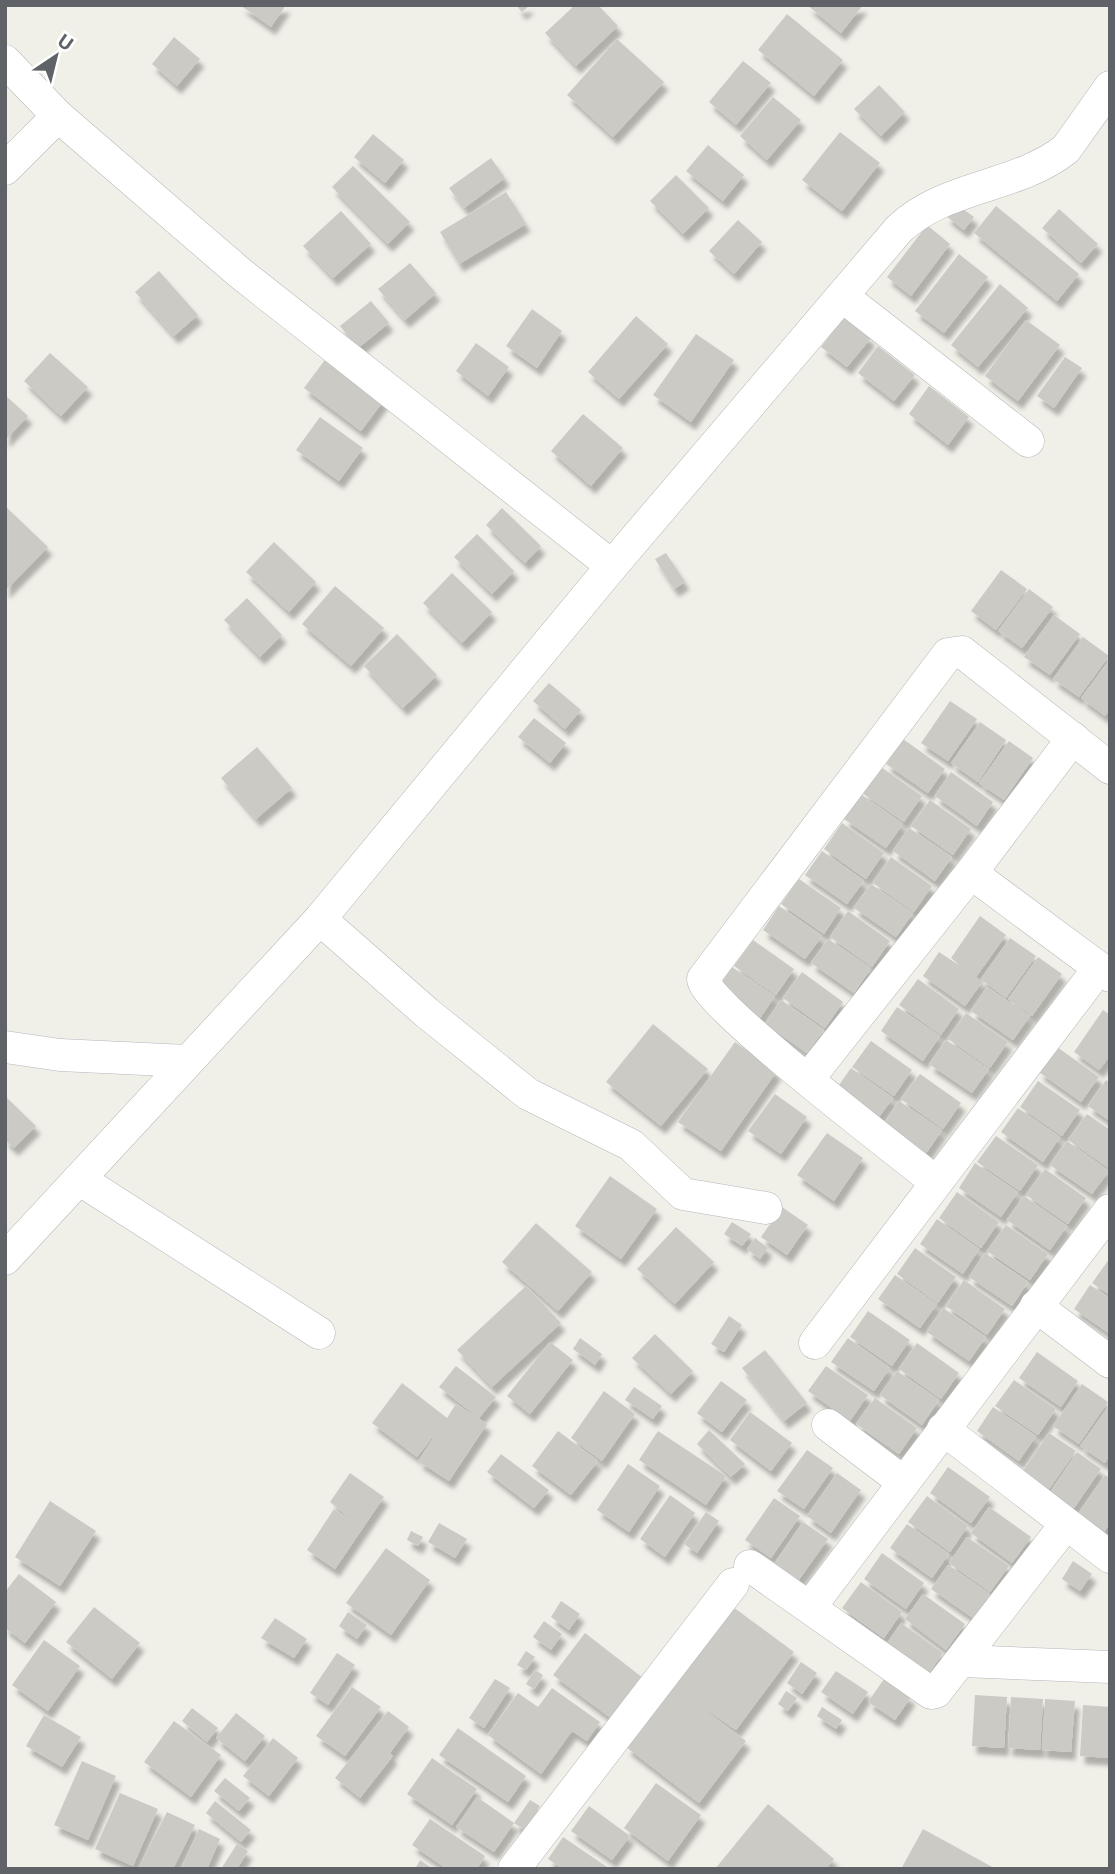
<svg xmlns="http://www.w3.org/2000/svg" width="1115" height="1874" font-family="'Noto Sans',sans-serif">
<defs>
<filter id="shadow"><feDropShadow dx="4.5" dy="8" stdDeviation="2" flood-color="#0004"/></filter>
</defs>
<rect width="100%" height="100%" fill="#f0efe8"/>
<g fill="#cccac5" filter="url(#shadow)">
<path d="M240,5H286L271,27Z"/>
<path d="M516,5H530L522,12Z"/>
<path d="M575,5H598L618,26L576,66L545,33Z"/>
<path d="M807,5H863L841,33Z"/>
<path d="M787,14L843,60L814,96L758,50Z"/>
<path d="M174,37L200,59L177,86L152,64Z"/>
<path d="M617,39L664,82L613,137L567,95Z"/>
<path d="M743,61L771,83L736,125L709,102Z"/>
<path d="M879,85L905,112L881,136L854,109Z"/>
<path d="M773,97L801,120L767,160L740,136Z"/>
<path d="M840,132L880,163L842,211L802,180Z"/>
<path d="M373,134L404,160L385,183L354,157Z"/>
<path d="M708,145L744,175L723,201L686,171Z"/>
<path d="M491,158L505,178L464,208L449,188Z"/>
<path d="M353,166L410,222L388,244L332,187Z"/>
<path d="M676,175L709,208L683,234L650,201Z"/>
<path d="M506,192L526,224L459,264L440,232Z"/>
<path d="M956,204L974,217L964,230L946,216Z"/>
<path d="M996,206L1079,274L1057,301L974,233Z"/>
<path d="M1059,209L1098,244L1081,263L1042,228Z"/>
<path d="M341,211L371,244L333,278L303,246Z"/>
<path d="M738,220L762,242L734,274L709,251Z"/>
<path d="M927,225L950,244L911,296L887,277Z"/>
<path d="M959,254L988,277L944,333L915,311Z"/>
<path d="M410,263L436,293L405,320L378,289Z"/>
<path d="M159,271L198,315L174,336L135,292Z"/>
<path d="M1000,284L1028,308L978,367L951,345Z"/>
<path d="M371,301L389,323L358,348L340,326Z"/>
<path d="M532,309L562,331L537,368L506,346Z"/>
<path d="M636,316L668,344L619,399L588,372Z"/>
<path d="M844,317L871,338L847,367L821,347Z"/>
<path d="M1026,320L1060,345L1018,401L985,376Z"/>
<path d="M696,334L734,360L691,422L653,395Z"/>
<path d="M476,343L509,367L488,396L456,371Z"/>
<path d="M878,346L915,375L894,401L858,373Z"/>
<path d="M50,353L88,387L61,416L24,381Z"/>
<path d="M327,357L384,400L361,431L304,388Z"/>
<path d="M1065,357L1082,368L1054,408L1037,396Z"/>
<path d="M929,386L969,417L948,445L909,414Z"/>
<path d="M5,395L28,416L5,440Z"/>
<path d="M583,414L623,448L591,486L551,451Z"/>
<path d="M320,417L363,448L339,481L296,450Z"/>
<path d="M5,506L48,547L5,591Z"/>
<path d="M502,508L541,546L525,563L486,525Z"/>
<path d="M477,534L514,571L492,594L454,557Z"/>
<path d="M274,542L316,582L289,612L246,572Z"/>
<path d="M666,553L685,582L674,589L655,559Z"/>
<path d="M1001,570L1027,589L996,630L971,611Z"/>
<path d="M452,573L492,612L462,643L423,603Z"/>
<path d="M335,586L384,628L351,666L302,624Z"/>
<path d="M1029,589L1053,607L1022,648L998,631Z"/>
<path d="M247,598L282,635L260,657L224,620Z"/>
<path d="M1054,615L1080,634L1050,675L1024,657Z"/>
<path d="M397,634L437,675L403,708L364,666Z"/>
<path d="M1083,637L1109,656L1079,697L1053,679Z"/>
<path d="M1110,659V709L1105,716L1081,698Z"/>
<path d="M549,683L581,710L565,729L533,701Z"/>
<path d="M950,701L977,719L948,761L921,743Z"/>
<path d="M534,718L566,743L550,763L518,737Z"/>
<path d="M980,722L1006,740L978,782L951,763Z"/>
<path d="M903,739L945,769L928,793L886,764Z"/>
<path d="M1009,741L1033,758L1004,800L979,783Z"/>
<path d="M257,747L292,788L256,819L221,778Z"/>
<path d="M881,767L922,796L904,822L862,793Z"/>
<path d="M951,772L993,802L977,826L935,796Z"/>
<path d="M861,794L903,824L886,848L844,819Z"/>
<path d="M930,800L971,829L953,855L911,826Z"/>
<path d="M842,823L884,853L866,879L824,849Z"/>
<path d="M909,828L952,857L935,881L893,851Z"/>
<path d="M822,851L864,881L847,904L805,875Z"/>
<path d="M891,857L932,886L914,912L873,883Z"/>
<path d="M799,879L841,908L824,934L781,904Z"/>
<path d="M871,884L913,913L896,937L854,908Z"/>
<path d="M779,906L822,936L805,959L763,930Z"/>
<path d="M848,911L890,941L872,967L830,937Z"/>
<path d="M980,916L1006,935L976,977L980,980L1010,938L1036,956L1006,998L983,981L965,1006L923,976L939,952L963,968L951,958Z"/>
<path d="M828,939L871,968L854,993L811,963Z"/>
<path d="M753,940L794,969L776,995L734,966Z"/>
<path d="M1038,957L1062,974L1032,1016L1008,999Z"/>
<path d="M732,967L775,996L758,1021L716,991Z"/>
<path d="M802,972L843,1002L825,1028L783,998Z"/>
<path d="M918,979L959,1009L941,1035L899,1005Z"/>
<path d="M987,987L1030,1016L1013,1040L971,1011Z"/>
<path d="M781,1000L824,1030L807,1053L765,1024Z"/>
<path d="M897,1007L940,1036L923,1061L881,1031Z"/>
<path d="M1103,1010L1110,1015V1056L1099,1070L1074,1052Z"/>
<path d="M966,1013L1008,1042L990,1068L948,1039Z"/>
<path d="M653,1024L708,1069L661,1126L606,1082Z"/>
<path d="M946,1040L989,1069L972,1093L929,1064Z"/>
<path d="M871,1041L912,1070L894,1096L852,1067Z"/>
<path d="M735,1042L777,1071L721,1151L678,1122Z"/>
<path d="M1057,1047L1099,1077L1081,1102L1039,1072Z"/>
<path d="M851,1068L893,1098L876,1121L834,1092Z"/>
<path d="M920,1074L961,1103L943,1129L901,1099Z"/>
<path d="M1106,1080L1110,1083V1121L1088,1106Z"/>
<path d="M1038,1081L1080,1110L1062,1136L1020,1107Z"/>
<path d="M775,1094L807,1117L781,1154L748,1131Z"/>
<path d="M5,1096L36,1126L14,1148L5,1140Z"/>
<path d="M899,1101L942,1130L925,1155L883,1125Z"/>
<path d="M1018,1108L1060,1137L1043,1162L1001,1132Z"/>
<path d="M1087,1114L1110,1130V1169L1068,1140Z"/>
<path d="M827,1133L863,1158L834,1201L797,1175Z"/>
<path d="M996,1136L1038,1165L1020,1191L977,1162Z"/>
<path d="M1067,1141L1109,1171L1092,1194L1050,1165Z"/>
<path d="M975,1163L1018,1192L1001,1217L959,1188Z"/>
<path d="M1045,1169L1086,1198L1068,1224L1026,1195Z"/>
<path d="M610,1176L657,1209L621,1259L575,1226Z"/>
<path d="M957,1192L999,1222L981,1248L939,1218Z"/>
<path d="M1024,1196L1067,1226L1050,1250L1007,1220Z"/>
<path d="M782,1207L808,1225L787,1255L761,1237Z"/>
<path d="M937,1219L979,1249L963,1274L920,1244Z"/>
<path d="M732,1222L751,1234L742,1246L724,1234Z"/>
<path d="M536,1223L592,1272L558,1311L502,1262Z"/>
<path d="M1006,1225L1048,1254L1030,1280L987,1251Z"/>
<path d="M676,1227L714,1262L675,1304L637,1269Z"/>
<path d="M755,1238L768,1248L760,1259L747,1249Z"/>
<path d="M915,1248L956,1277L938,1303L897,1274Z"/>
<path d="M985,1253L1028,1282L1012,1306L969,1277Z"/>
<path d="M1110,1258V1295L1092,1283Z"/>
<path d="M895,1275L937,1304L920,1328L878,1299Z"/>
<path d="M964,1280L1005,1309L987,1335L946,1306Z"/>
<path d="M1090,1285L1110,1298V1334L1074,1309Z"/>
<path d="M526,1286L561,1323L492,1387L457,1350Z"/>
<path d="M943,1308L986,1337L969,1361L927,1332Z"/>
<path d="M868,1311L910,1340L892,1366L850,1337Z"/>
<path d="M729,1316L742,1325L724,1352L711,1344Z"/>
<path d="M655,1334L693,1371L671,1394L632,1358Z"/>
<path d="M580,1338L602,1354L595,1365L573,1349Z"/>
<path d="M848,1338L890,1368L874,1391L831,1362Z"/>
<path d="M550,1342L573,1360L530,1414L507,1396Z"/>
<path d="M917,1343L959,1373L941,1399L899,1369Z"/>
<path d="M765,1350L807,1403L784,1421L742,1368Z"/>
<path d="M1037,1352L1078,1381L1061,1407L1019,1378Z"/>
<path d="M456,1366L496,1397L479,1418L439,1387Z"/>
<path d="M826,1366L868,1395L850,1421L808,1391Z"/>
<path d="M897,1371L939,1400L922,1425L880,1395Z"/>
<path d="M1014,1380L1056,1409L1038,1435L995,1406Z"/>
<path d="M721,1381L747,1400L722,1432L697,1413Z"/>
<path d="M402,1383L447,1418L456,1404L487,1424L449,1481L418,1461L442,1425L417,1457L372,1423Z"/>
<path d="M1082,1384L1108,1402L1079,1444L1053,1426Z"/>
<path d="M634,1387L662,1406L653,1419L625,1400Z"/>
<path d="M604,1391L635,1414L602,1461L571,1438Z"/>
<path d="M875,1398L917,1428L899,1454L856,1424Z"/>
<path d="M1110,1404V1455L1105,1463L1080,1446Z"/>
<path d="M993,1407L1036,1436L1019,1461L977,1431Z"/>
<path d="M750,1412L792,1443L771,1471L730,1440Z"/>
<path d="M709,1430L745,1464L731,1477L697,1444Z"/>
<path d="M558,1431L598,1461L571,1495L532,1466Z"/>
<path d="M658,1431L726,1476L706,1505L639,1460Z"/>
<path d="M1049,1433L1076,1451L1047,1492L1020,1475Z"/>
<path d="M807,1450L833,1468L804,1509L777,1491Z"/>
<path d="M1077,1452L1101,1469L1072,1511L1048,1495Z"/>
<path d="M501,1454L549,1490L534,1508L487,1472Z"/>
<path d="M628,1464L660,1486L629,1532L597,1510Z"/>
<path d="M948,1467L990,1497L971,1523L930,1493Z"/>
<path d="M350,1473L384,1497L335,1569L307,1550L334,1509L358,1525L330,1502Z"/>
<path d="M837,1473L861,1490L831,1533L807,1516Z"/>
<path d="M1105,1475L1110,1478V1523L1102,1535L1076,1517Z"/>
<path d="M670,1495L695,1513L665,1557L640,1539Z"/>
<path d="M927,1496L968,1526L950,1552L908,1522Z"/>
<path d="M774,1498L800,1516L771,1558L745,1540Z"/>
<path d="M50,1501L96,1531L60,1586L15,1557Z"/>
<path d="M989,1507L1031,1537L1012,1563L971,1533Z"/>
<path d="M706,1512L719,1521L697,1553L684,1544Z"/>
<path d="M803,1522L828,1539L798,1581L774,1564Z"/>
<path d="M439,1523L467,1539L455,1558L428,1542Z"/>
<path d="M907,1524L949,1554L932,1578L890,1548Z"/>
<path d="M411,1531L423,1537L418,1546L407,1540Z"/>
<path d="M967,1537L1009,1566L990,1592L949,1563Z"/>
<path d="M386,1548L430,1580L391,1635L346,1603Z"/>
<path d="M882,1553L924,1583L906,1609L864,1579Z"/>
<path d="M1073,1561L1092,1574L1080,1591L1062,1579Z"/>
<path d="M948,1565L990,1594L973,1618L931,1589Z"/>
<path d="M19,1574L56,1602L25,1643L5,1628V1592Z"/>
<path d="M861,1582L902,1612L884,1638L842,1608Z"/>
<path d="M923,1594L965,1624L946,1650L905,1619Z"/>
<path d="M561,1601L580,1614L569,1630L551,1617Z"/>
<path d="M94,1607L140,1643L112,1679L66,1642Z"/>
<path d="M733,1607L794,1652L736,1730L690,1699L746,1741L699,1803L626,1747Z"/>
<path d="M348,1612L367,1625L357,1639L339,1626Z"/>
<path d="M275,1618L307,1639L294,1658L261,1638Z"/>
<path d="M544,1621L562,1634L551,1650L533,1637Z"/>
<path d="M901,1623L943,1653L925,1679L883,1649Z"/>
<path d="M585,1633L643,1678L612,1719L553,1675Z"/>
<path d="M44,1640L80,1666L48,1711L12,1685Z"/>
<path d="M526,1651L535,1657L526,1670L517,1665Z"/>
<path d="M337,1653L355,1665L328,1705L310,1693Z"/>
<path d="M801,1662L817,1673L802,1694L787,1683Z"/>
<path d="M535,1670L543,1675L534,1689L526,1684Z"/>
<path d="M836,1671L868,1692L853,1714L821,1692Z"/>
<path d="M495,1679L510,1688L484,1728L469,1718Z"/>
<path d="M884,1679L911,1697L895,1720L868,1702Z"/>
<path d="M352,1687L381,1707L345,1756L316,1736Z"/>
<path d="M552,1688L600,1722L587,1741L572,1731L541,1774L488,1735L518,1693L538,1707Z"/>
<path d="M786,1691L797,1698L788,1711L778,1704Z"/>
<path d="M975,1695L1007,1697L1004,1748L972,1746Z"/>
<path d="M1011,1697L1043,1699L1040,1750L1008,1748Z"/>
<path d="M1045,1699L1075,1701L1071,1752L1042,1750Z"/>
<path d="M1083,1705L1110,1707V1758L1080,1756Z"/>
<path d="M822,1707L842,1720L836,1729L817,1716Z"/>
<path d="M192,1708L218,1728L207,1742L182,1721Z"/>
<path d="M388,1711L409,1727L390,1753L393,1756L360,1798L335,1778Z"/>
<path d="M236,1713L265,1736L245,1761L216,1738Z"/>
<path d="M44,1715L81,1737L62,1767L26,1746Z"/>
<path d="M174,1721L221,1755L191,1797L144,1762Z"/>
<path d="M458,1728L526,1776L508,1802L439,1755Z"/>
<path d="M273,1738L298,1758L269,1796L243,1776Z"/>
<path d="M432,1758L477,1789L452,1825L407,1794Z"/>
<path d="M82,1761L116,1776L88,1840L54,1825Z"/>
<path d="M225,1778L250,1798L239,1811L214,1791Z"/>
<path d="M656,1783L701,1815L668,1861L624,1828Z"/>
<path d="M120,1793L158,1809L133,1866L95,1849Z"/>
<path d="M477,1797L514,1823L494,1852L456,1827Z"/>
<path d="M530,1800L540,1806L525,1830L514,1823Z"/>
<path d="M215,1801L251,1830L241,1842L206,1813Z"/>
<path d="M768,1804L834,1859L826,1869H715Z"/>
<path d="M589,1806L630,1836L612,1860L571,1831Z"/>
<path d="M167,1812L195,1825L173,1869H138Z"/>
<path d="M430,1819L485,1856L477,1869H447L412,1845Z"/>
<path d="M199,1829L220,1839L207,1869H181Z"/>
<path d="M923,1829L996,1869H901Z"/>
<path d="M563,1837L610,1869H563L548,1859Z"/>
<path d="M237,1844L248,1851L237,1869H221Z"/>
<path d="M420,1860L433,1869H415Z"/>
</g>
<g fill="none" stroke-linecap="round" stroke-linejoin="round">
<defs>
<g id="minor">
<path d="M5,61L58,116"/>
<path d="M5,169L58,116L240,273L612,566"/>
<path d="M842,296L1028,441"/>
<path d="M971,873L1110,976"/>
<path d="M320,919L427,1013L528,1094L631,1145L683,1194L766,1208"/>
<path d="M5,1047L60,1055L187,1061"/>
<path d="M808,1079L971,873L1073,738"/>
<path d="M79,1179L319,1333"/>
<path d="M936,1182C905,1157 704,1004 703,979L948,654L962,652L1110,768"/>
<path d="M5,1259L320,919L612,566L899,229C945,185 1017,188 1066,149L1110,87"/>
<path d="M1036,1306L1110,1362"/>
<path d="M815,1343L1099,968"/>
<path d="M828,1425L902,1481"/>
<path d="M943,1429L1110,1557"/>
<path d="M750,1566L931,1693L936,1692L1066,1524"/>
<path d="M810,1607L1110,1210"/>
<path d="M962,1661L1110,1667"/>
<path d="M514,1869L733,1584"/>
</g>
</defs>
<use href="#minor" stroke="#b5b7bb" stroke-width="33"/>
<use href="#minor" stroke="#fff" stroke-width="32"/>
</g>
<rect width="1115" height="1874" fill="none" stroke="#5f6267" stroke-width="14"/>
<g transform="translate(56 56) rotate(35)" stroke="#ffffff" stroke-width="5" paint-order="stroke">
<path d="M0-5L12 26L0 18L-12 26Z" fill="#5f6267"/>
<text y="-10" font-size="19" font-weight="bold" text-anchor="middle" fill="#5f6267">U</text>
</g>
</svg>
